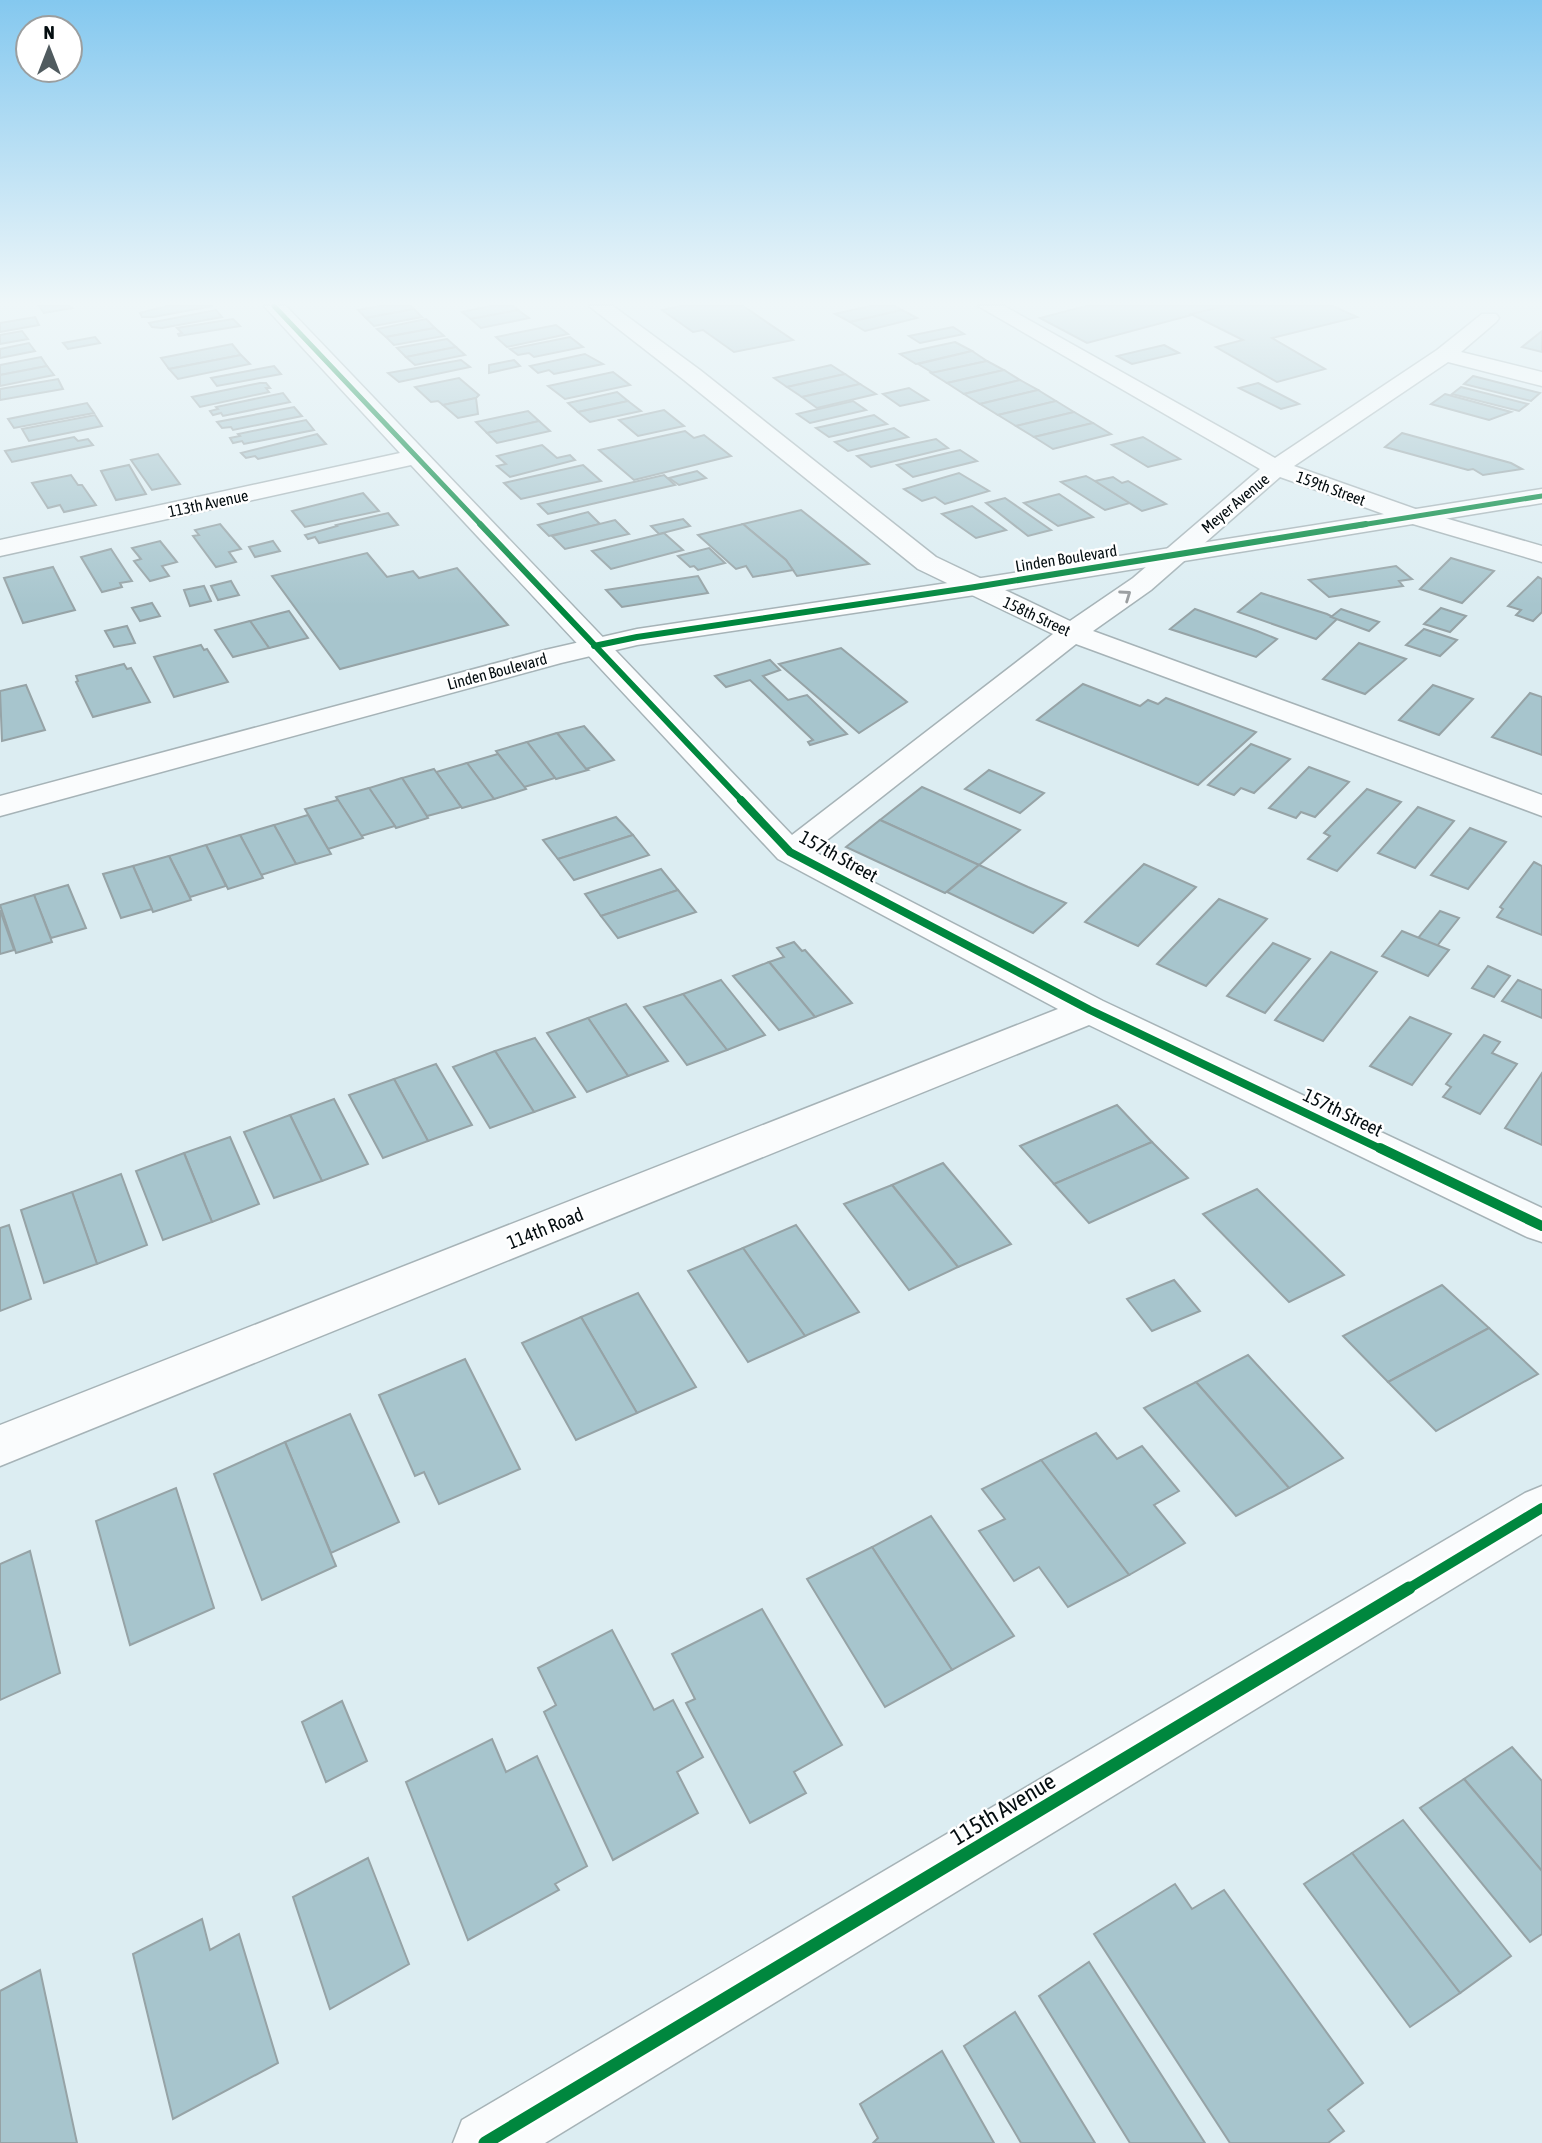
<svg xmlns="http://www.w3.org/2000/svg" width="1542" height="2143" font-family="'Asap Condensed',sans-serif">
<rect width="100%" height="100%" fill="#dcedf2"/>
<g fill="#a7c5cd" stroke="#96a3a6" stroke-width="2">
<path d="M39,306H70L72,308L44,313Z"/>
<path d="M167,306H213L153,317H142L140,313Z"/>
<path d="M379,306H411L414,309L366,318L358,310Z"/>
<path d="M490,306H514L518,310L471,319L462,312Z"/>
<path d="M680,306H743L793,340L734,352L703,330L693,332L662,310Z"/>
<path d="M870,306H895L902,310L850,322L835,314Z"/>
<path d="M1086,306H1225L1087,343L1040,318Z"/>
<path d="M1225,306H1333L1357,317L1272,338L1325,369L1277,382L1216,347L1243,340L1191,314Z"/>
<path d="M414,309L422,317L374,326L366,318Z"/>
<path d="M216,310L222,317L162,328L152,327L149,323Z"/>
<path d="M518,310L529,318L481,328L471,319Z"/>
<path d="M902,310L917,318L865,331L850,322Z"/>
<path d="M35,317L39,325L0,332V323Z"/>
<path d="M233,319L240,326L179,336L178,334L182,333L177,328Z"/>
<path d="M426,319L435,328L386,337L377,329Z"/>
<path d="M556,325L568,334L507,347L496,337Z"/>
<path d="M953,327L964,334L920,343L909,336Z"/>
<path d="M435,328L444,336L394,345L386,337Z"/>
<path d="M22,331L28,339L0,344V335Z"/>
<path d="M1542,331V352L1522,347Z"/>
<path d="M95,337L100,343L68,349L63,343Z"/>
<path d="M570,337L583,347L534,357L529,353L518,355L510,349Z"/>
<path d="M447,339L456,347L406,357L397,348Z"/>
<path d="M955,342L972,351L916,364L900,354Z"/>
<path d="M29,343L35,351L0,358V349Z"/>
<path d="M232,344L241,355L169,369L161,358Z"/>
<path d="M1164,345L1179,353L1132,364L1117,356Z"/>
<path d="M456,347L465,355L415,365L406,357Z"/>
<path d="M972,351L987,361L933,373L918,364Z"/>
<path d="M585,354L603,364L554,374L549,370L538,373L530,366Z"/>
<path d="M241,355L250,364L178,379L169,369Z"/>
<path d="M41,357L47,366L0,375V365Z"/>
<path d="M461,360L470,367L399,382L388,373Z"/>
<path d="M514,360L520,366L489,373V365Z"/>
<path d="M987,361L1004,370L947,383L931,373Z"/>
<path d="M831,365L845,374L787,387L774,378Z"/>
<path d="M47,366L54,375L0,386V375Z"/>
<path d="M274,366L281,374L217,386L211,378Z"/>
<path d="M1004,370L1020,380L964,394L947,383Z"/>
<path d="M613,372L630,385L565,399L548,386Z"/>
<path d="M845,374L860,384L802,397L787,387Z"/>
<path d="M1473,376L1540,393L1531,401L1464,384Z"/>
<path d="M459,378L479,395L476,398L443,405L438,401L431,402L415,387Z"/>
<path d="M58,379L63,389L0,400V389Z"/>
<path d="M1020,380L1038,390L980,404L964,394Z"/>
<path d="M260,383H266L270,388H266L269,392L200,407L192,397Z"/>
<path d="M1258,383L1299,404L1281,409L1239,388Z"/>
<path d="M860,384L876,394L817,408L802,397Z"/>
<path d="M1461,387L1528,404L1519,411L1452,394Z"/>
<path d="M909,388L928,400L900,406L883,394Z"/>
<path d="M1038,390L1056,401L998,415L980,404Z"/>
<path d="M617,392L628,401L578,412L568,403Z"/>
<path d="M283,393L290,402L223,416L221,413L213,415L210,411L218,409L216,407Z"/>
<path d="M1445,394L1511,412L1489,420L1431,404Z"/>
<path d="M476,398L478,414L458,418L443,405Z"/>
<path d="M628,401L641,411L590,422L578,412Z"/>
<path d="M853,401L866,410L810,423L797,414Z"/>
<path d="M1056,401L1074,412L1016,426L998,415Z"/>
<path d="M87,403L94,413L14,428L8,419Z"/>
<path d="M294,407L302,416L233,430L231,427L222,428L217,422Z"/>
<path d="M664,410L684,426L638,436L619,420Z"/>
<path d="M528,411L539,421L487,433L476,422Z"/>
<path d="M1074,412L1093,423L1034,437L1016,426Z"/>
<path d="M95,415L102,426L29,441L22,429Z"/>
<path d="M874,415L887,424L829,437L816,428Z"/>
<path d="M306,420L314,430L244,444L242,441L233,443L230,438L240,436L238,434Z"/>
<path d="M539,421L550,431L497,443L487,433Z"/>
<path d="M1093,423L1111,434L1053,449L1034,437Z"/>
<path d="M894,428L908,437L848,451L835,442Z"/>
<path d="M685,431L694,438L704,435L731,456L634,480L599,450Z"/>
<path d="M1402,433L1511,463L1522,469L1483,475L1473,469L1468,470L1385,447Z"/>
<path d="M317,434L326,444L258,459L255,456L246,458L241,453Z"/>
<path d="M74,437L78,441L88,439L93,445L12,462L5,451Z"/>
<path d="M1143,437L1180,459L1148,467L1112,445Z"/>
<path d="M936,439L948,448L871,467L857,456Z"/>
<path d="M542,445L557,458L570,455L575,460L510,477L497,466L506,464L497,456Z"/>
<path d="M960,450L977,461L913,477L897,465Z"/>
<path d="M158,454L180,484L152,490L131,460Z"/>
<path d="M129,465L146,494L116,500L101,471Z"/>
<path d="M583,465L601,481L521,499L504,483Z"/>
<path d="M697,471L706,478L679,485L669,478Z"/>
<path d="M959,473L989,491L945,504L935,497L922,501L904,489Z"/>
<path d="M71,475L78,485H82L96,505L64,512L60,505L48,508L32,483Z"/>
<path d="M664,475L675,485L548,514L538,504Z"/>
<path d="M1086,476L1095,481L1130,503L1105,510L1061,482Z"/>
<path d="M1113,477L1122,483L1128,481L1166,504L1142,511L1095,481Z"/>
<path d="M363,493L379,511L305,527L292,511Z"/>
<path d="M1059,494L1093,517L1058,526L1024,503Z"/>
<path d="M1005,498L1051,530L1028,536L986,503Z"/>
<path d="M972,506L1006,530L976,538L942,514Z"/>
<path d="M801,510L869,564L797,576L786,560L743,524Z"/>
<path d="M588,512L600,524L549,536L538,525Z"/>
<path d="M388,513L398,525L319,543L315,537L308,539L305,535L337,526L336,525Z"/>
<path d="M683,519L690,526L659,534L651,526Z"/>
<path d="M615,520L629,534L565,549L552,536Z"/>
<path d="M220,524L241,549L229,552L236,562L216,567L193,536L199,535L195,530Z"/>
<path d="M743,524L786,560L793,570L753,577L746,566L736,569L698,535Z"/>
<path d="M664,533L683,550L611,569L592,551Z"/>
<path d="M160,541L177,562L162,566L169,576L150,581L134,561L141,559L132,548Z"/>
<path d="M273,541L280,551L255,557L249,547Z"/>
<path d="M709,548L725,563L698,570L694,566L690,567L678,556Z"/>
<path d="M111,549L132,581L120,583L122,587L102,592L81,557Z"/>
<path d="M367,553L387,577L413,571L419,578L457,568L508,625L340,669L272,576Z"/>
<path d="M1451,558L1494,571L1462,603L1420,589Z"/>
<path d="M1396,566L1412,579L1399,581L1403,586L1329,597L1309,580Z"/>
<path d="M53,567L75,610L23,623L4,578Z"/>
<path d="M698,576L708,593L622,607L606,590Z"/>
<path d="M1538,577L1542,579V612L1533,621L1516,615L1521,610L1508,606Z"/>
<path d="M231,581L239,595L218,600L211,586Z"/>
<path d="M204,586L211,601L190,606L184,590Z"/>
<path d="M1261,593L1327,614L1337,619L1316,639L1238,612Z"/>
<path d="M152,603L160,616L140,621L132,608Z"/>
<path d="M1441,608L1466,616L1450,632L1424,624Z"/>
<path d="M1195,609L1257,631L1277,639L1256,657L1170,629Z"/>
<path d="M1341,609L1379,622L1369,631L1331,617Z"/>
<path d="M289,611L308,638L269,648L250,621Z"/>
<path d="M250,621L269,648L233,657L215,630Z"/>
<path d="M127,626L135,643L114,647L105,631Z"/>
<path d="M1424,629L1457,640L1440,656L1406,645Z"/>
<path d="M1359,643L1406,659L1365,694L1323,679Z"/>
<path d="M201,645L204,650L207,649L228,682L174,697L154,657Z"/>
<path d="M841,648L907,702L859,733L779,664Z"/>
<path d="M770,660L780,670L763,676L788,700L807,695L847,734L810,745L808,742L813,740L750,680L726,687L715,676Z"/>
<path d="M124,664L127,669L131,668L150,702L93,717L76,682L78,681L76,676Z"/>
<path d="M1083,684L1140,706L1148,700L1158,704L1166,698L1256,732L1198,785L1037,720Z"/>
<path d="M26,685L45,730L2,741L0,691Z"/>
<path d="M1433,685L1473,699L1439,735L1399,720Z"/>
<path d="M1530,693L1542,697V755L1492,737Z"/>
<path d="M584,726L614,760L586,769L557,733Z"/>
<path d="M557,733L586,769L588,770L556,779L527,742Z"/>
<path d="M527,742L555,778L524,787L496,751Z"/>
<path d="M1251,744L1290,759L1254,793L1241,788L1234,795L1208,785Z"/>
<path d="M498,754L526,789L494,799L467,763Z"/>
<path d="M467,763L494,799L462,808L436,772Z"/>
<path d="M1309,767L1349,782L1315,817L1301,812L1296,818L1269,808Z"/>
<path d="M434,769L461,807L427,816L402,778Z"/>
<path d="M989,770L1044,793L1020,813L965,789Z"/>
<path d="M402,778L428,818L396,828L369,788Z"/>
<path d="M922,787L1020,830L979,865L880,820Z"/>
<path d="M369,788L395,826L361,836L336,797Z"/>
<path d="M1367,789L1401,802L1337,871L1308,859L1330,836L1324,833Z"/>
<path d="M338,800L363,838L328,849L305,809Z"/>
<path d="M1418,807L1454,821L1415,868L1378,853Z"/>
<path d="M308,815L331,854L296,864L274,825Z"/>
<path d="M616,817L633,835L558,859L543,840Z"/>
<path d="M880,820L979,865L945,893L846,847Z"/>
<path d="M274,825L296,864L261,875L240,835Z"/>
<path d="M1470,828L1506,842L1468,889L1431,875Z"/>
<path d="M240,835L263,878L228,889L206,845Z"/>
<path d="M633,835L649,855L574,880L558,859Z"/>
<path d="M206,845L226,886L190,897L169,856Z"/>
<path d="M169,856L191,900L153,912L133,866Z"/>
<path d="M1534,862L1542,866V935L1497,917L1503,909L1500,907Z"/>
<path d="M1144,864L1196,887L1138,946L1085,922Z"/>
<path d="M979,865L1028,887L1066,903L1033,933L947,892Z"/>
<path d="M133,866L152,909L121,918L103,874Z"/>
<path d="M661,869L678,890L601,916L585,894Z"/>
<path d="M68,885L86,928L51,938L34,895Z"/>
<path d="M678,890L696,912L618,938L601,916Z"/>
<path d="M34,895L52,942L16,953L0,905Z"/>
<path d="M1219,899L1267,919L1206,986L1157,964Z"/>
<path d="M0,910L14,950L0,954Z"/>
<path d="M1440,911L1459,918L1437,946L1418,938Z"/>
<path d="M1402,931L1449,950L1428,976L1382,956Z"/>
<path d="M794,942L802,951L805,950L852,1003L815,1017L769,962L784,957L777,948Z"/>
<path d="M1273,943L1310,959L1265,1013L1227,996Z"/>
<path d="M1331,952L1377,972L1323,1041L1275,1020Z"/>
<path d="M769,962L815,1017L779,1030L733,976Z"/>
<path d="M1488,966L1510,976L1494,997L1472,988Z"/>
<path d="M721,980L765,1035L727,1050L683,994Z"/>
<path d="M1518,980L1542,990V1018L1502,1001Z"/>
<path d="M683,994L727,1050L687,1065L644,1007Z"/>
<path d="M626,1004L668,1061L628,1076L588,1018Z"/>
<path d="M1410,1017L1451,1034L1412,1085L1370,1066Z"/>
<path d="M588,1018L628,1076L587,1092L547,1033Z"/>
<path d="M1484,1035L1500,1042L1492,1053L1517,1064L1480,1114L1443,1097L1451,1087L1446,1084Z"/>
<path d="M535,1038L575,1097L534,1112L495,1051Z"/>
<path d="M495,1051L534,1112L490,1128L453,1067Z"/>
<path d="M436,1064L472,1125L428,1141L394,1079Z"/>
<path d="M1542,1073V1145L1505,1128Z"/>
<path d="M394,1079L428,1141L383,1158L349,1095Z"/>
<path d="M334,1099L368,1164L322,1181L290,1115Z"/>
<path d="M1117,1105L1152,1142L1054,1184L1020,1146Z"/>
<path d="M290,1115L322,1181L274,1198L244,1132Z"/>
<path d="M230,1137L259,1204L212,1222L184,1153Z"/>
<path d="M1152,1142L1188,1178L1089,1223L1054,1184Z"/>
<path d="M184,1153L212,1222L163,1240L136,1171Z"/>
<path d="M943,1163L1011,1244L958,1267L892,1185Z"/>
<path d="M121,1174L147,1245L97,1264L72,1192Z"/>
<path d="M892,1185L958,1267L909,1290L844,1204Z"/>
<path d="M1257,1189L1344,1275L1289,1302L1203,1214Z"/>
<path d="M72,1192L97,1264L44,1283L21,1210Z"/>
<path d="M9,1225L31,1299L0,1311V1228Z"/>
<path d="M796,1225L859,1312L805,1336L743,1248Z"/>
<path d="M743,1248L805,1336L748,1362L688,1271Z"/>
<path d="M1174,1280L1200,1311L1152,1331L1127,1299Z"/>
<path d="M1442,1285L1489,1328L1388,1382L1343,1336Z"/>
<path d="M638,1293L696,1387L637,1413L581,1317Z"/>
<path d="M581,1317L637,1413L576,1440L522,1343Z"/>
<path d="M1489,1328L1538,1374L1436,1431L1388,1382Z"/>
<path d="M1248,1355L1343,1458L1289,1488L1196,1382Z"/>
<path d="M465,1359L520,1469L439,1504L424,1472L415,1476L379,1395Z"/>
<path d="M1196,1382L1289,1488L1236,1516L1144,1408Z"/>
<path d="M350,1414L399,1522L331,1553L285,1442Z"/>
<path d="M1096,1433L1117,1459L1142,1446L1179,1491L1154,1505L1185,1543L1129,1575L1041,1460Z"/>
<path d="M285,1442L336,1566L262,1600L214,1474Z"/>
<path d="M1041,1460L1129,1575L1068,1607L1039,1567L1014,1581L979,1531L1005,1519L982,1489Z"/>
<path d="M176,1488L214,1608L130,1645L96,1521Z"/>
<path d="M931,1516L1014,1636L952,1670L872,1547Z"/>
<path d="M872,1547L952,1670L885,1707L807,1579Z"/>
<path d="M30,1551L60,1673L0,1700V1564Z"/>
<path d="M762,1609L842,1745L794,1772L806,1793L750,1823L686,1703L695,1699L672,1654Z"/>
<path d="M612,1630L654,1710L673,1700L703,1757L677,1772L698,1813L613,1860L544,1712L556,1705L538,1668Z"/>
<path d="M342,1701L367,1761L326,1782L302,1722Z"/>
<path d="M492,1739L506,1772L537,1756L587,1866L555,1884L559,1890L468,1940L406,1782Z"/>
<path d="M1512,1747L1542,1781V1871L1464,1779Z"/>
<path d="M1464,1779L1542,1871V1934L1530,1942L1420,1808Z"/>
<path d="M1403,1820L1511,1956L1460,1993L1352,1853Z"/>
<path d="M1352,1853L1460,1993L1410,2027L1304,1884Z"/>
<path d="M368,1858L409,1964L330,2009L293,1897Z"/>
<path d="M1175,1884L1192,1909L1224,1890L1363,2083L1328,2110L1344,2131L1328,2143H1230L1094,1934Z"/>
<path d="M202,1919L210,1950L239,1934L278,2063L173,2119L133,1954Z"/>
<path d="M1089,1962L1205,2143H1130L1039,1996Z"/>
<path d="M40,1970L77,2143H0V1991Z"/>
<path d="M1015,2012L1095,2143H1021L964,2046Z"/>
<path d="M942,2051L994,2143H873L878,2138L860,2104Z"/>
</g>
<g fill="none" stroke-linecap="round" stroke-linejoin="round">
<defs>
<g id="minor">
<path d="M264,306H286L792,835L1053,634L918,569L684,380L589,306H613L700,370L936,557L1070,621L1133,578L1260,469L978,306H1004L1275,458L1437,350L1482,314H1496L1499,318L1496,322L1461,352L1542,372V386L1448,362L1294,466L1424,512L1542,546V562L1406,522L1280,477L1151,590L1093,631L1542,795V816L1076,644L813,851L1103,1001L1542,1208V1242L1527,1237L1089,1025L0,1466V1425L1058,1009L778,859L411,465L0,556V540L400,453Z"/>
<path d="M1542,1486V1534L545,2143H453L462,2120L1525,1493Z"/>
</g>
<path id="secondary" d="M1542,489V503L975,595L637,645L561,663L0,816V796L545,650L637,629L975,579Z"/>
</defs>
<use href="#minor" stroke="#a6b3b7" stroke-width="3"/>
<use href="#secondary" stroke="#a6b3b7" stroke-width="3"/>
<use href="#minor" fill="#fafcfd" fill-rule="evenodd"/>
<use href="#secondary" fill="#fafcfd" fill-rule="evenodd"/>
<defs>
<g id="cycleway-far4">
<path d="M274,306L482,526"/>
<path d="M1355,526L1542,496"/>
</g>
<g id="cycleway-far3">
<path d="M480,524L743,802"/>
<path d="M594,646L637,637L975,587L1366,524"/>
</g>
<path id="cycleway-far2" d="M741,800L790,852L1090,1010L1383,1150"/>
<g id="cycleway-far1">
<path d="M1380,1148L1542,1226"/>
<path d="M1406,1590L1542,1508"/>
</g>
<path id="cycleway" d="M485,2143L1409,1588"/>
</defs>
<use href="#cycleway-far4" stroke="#fff" stroke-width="8"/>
<use href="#cycleway-far3" stroke="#fff" stroke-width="10"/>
<use href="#cycleway-far2" stroke="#fff" stroke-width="12"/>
<use href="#cycleway-far1" stroke="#fff" stroke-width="15"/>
<use href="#cycleway" stroke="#fff" stroke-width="18"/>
<use href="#cycleway-far4" stroke="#00873e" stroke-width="5"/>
<use href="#cycleway-far3" stroke="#00873e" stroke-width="6"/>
<use href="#cycleway-far2" stroke="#00873e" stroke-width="8"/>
<use href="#cycleway-far1" stroke="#00873e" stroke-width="10"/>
<use href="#cycleway" stroke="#00873e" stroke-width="13"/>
</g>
<defs><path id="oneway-chevron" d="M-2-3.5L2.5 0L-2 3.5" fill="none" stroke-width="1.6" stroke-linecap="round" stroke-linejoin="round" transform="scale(1.75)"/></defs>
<use stroke="#989c9e" href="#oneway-chevron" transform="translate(1126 595) rotate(-35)"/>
<linearGradient id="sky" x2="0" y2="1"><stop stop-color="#84c8ef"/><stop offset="0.5" stop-color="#eff7f9"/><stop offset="1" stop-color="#eff7f9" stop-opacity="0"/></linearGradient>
<rect width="1542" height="606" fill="url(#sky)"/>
<g text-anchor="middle" stroke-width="5" stroke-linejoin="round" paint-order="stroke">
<g font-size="16" fill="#040d10" stroke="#fff">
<text transform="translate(1331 488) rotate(20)" y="6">159th Street</text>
<text transform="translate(208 503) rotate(-12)" y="6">113th Avenue</text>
<text transform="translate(1235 503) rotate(-40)" y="6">Meyer Avenue</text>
<text transform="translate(1066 558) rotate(-9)" y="6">Linden Boulevard</text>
<text transform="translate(1037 616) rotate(25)" y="6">158th Street</text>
<text transform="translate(497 671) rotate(-15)" y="6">Linden Boulevard</text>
</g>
<g font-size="19" fill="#040d10" stroke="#fff">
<text transform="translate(839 856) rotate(29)" y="7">157th Street</text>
<text transform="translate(1343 1112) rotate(26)" y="7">157th Street</text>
<text transform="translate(545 1228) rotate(-22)" y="7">114th Road</text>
</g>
<g font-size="23" fill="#040d10" stroke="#fff">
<text transform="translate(1003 1809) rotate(-31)" y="8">115th Avenue</text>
</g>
</g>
<g transform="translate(49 49)"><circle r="33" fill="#ffffff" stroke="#9b9e9f" stroke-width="2"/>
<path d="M0-5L12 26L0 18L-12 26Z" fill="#505b5f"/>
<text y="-10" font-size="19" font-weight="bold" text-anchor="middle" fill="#040d10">N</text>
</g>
</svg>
